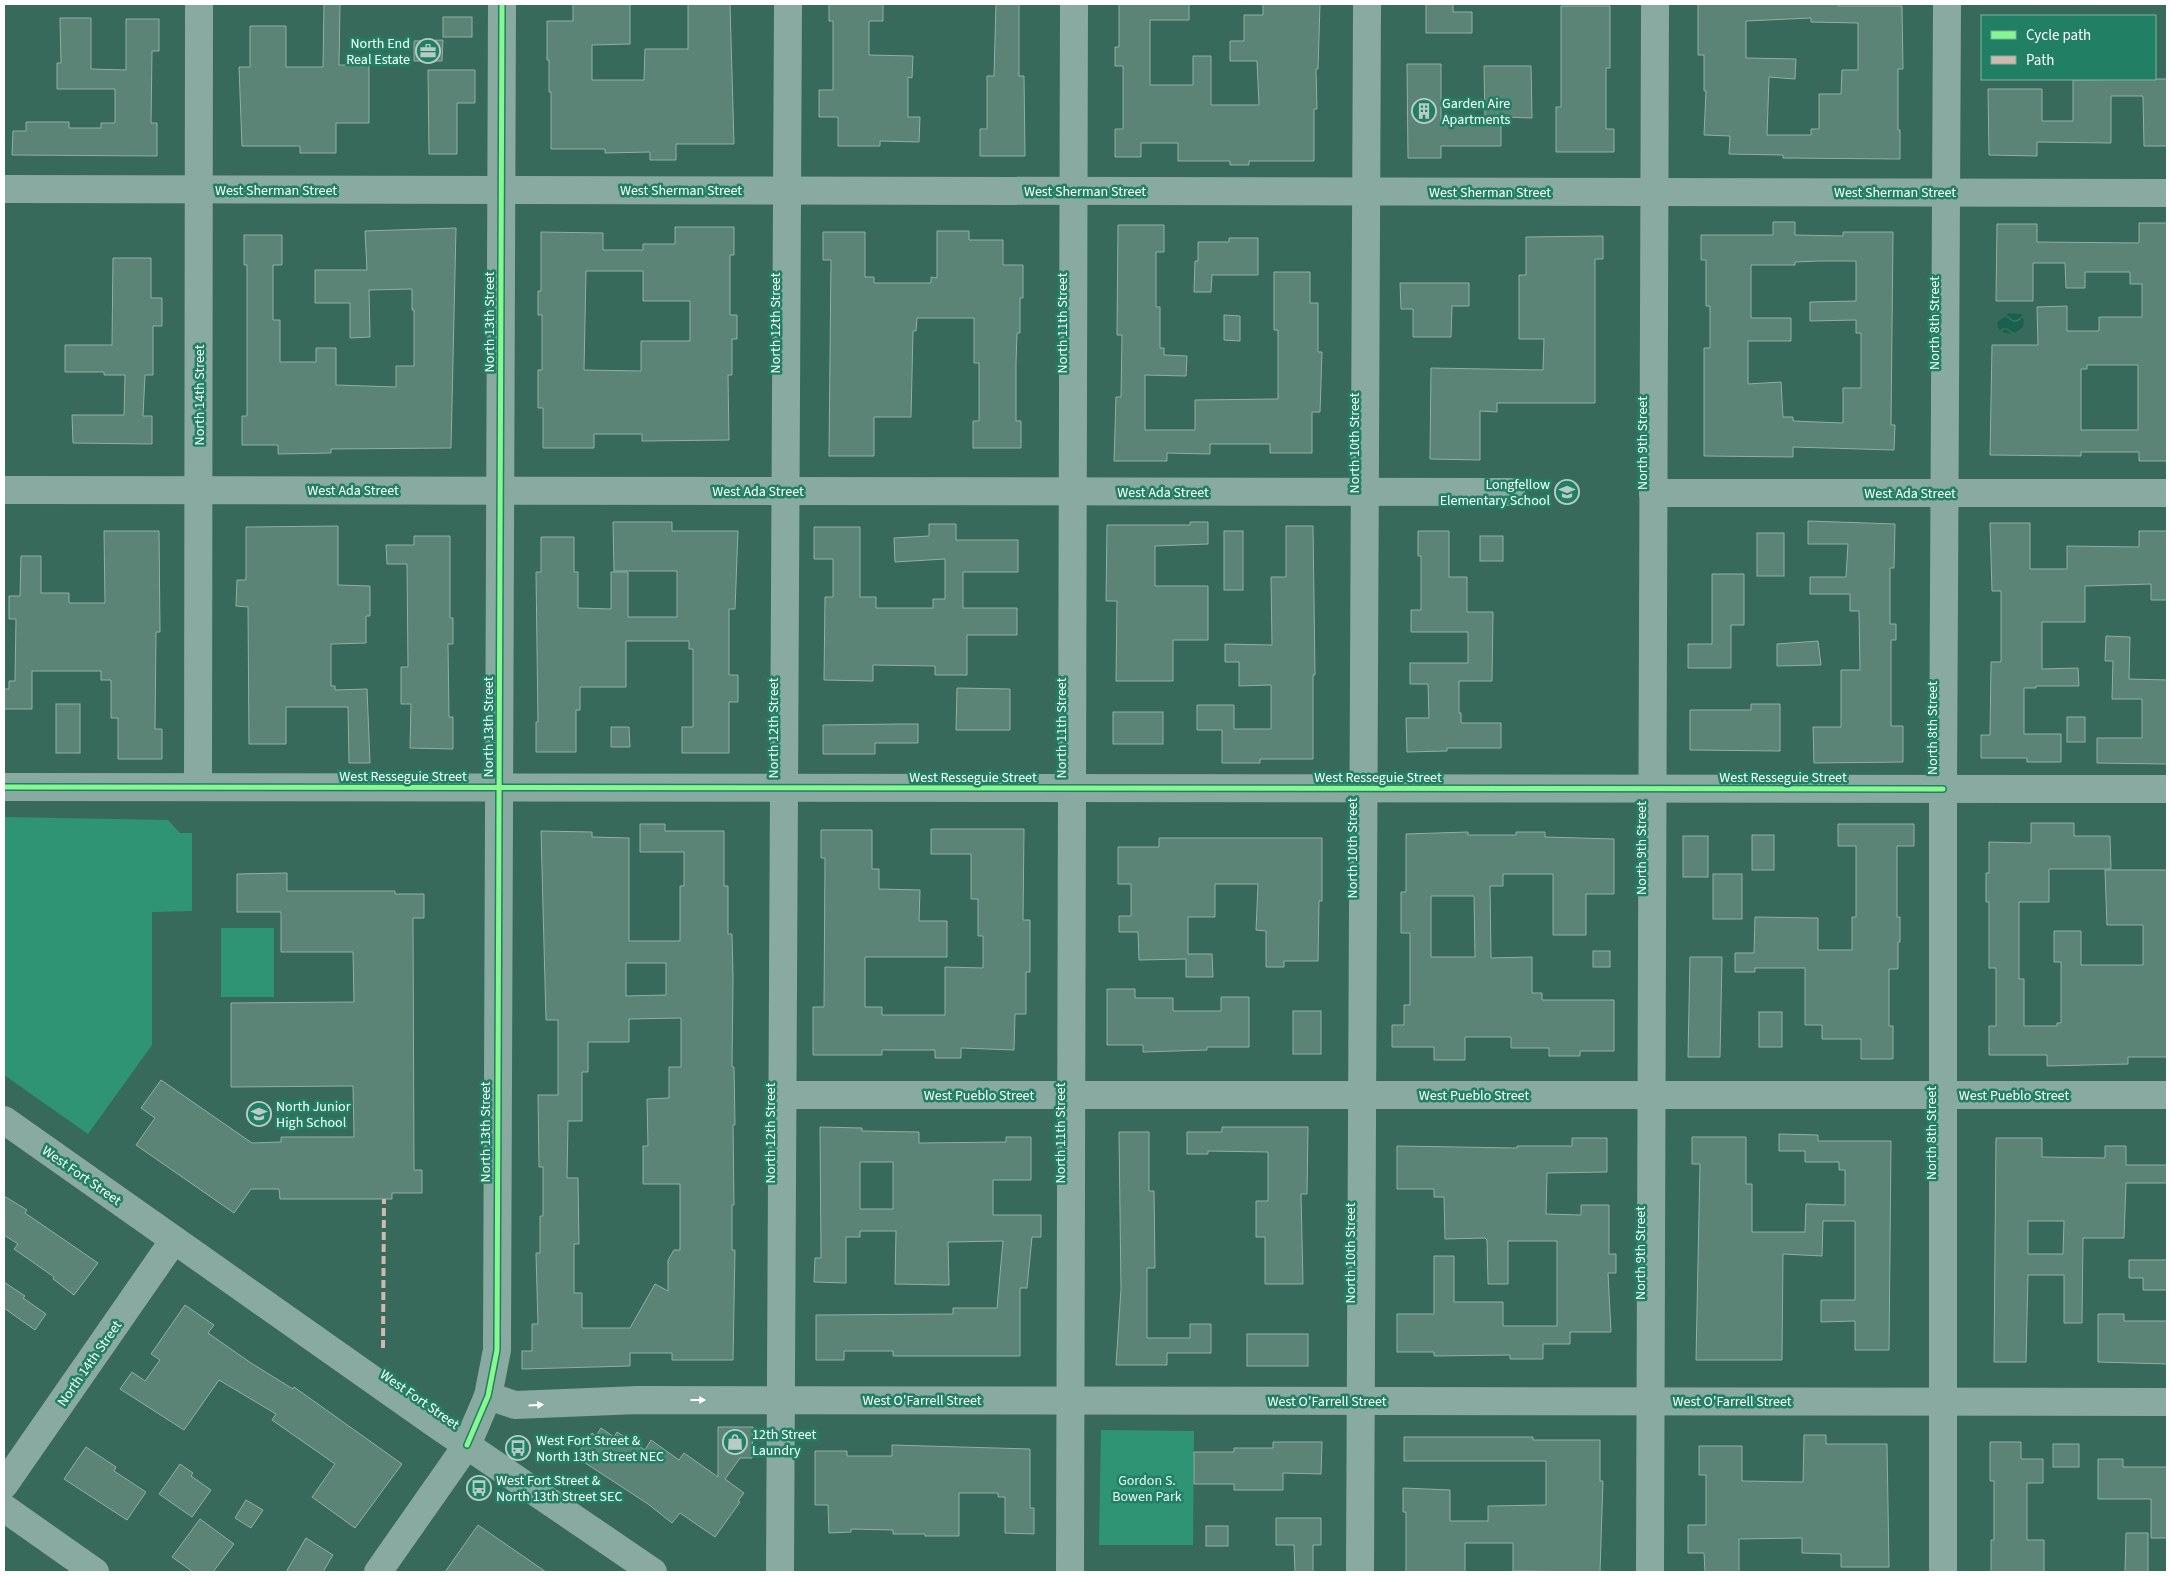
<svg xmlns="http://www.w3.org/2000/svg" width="2171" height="1576" font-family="'Source Sans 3',sans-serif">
<defs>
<pattern id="water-waves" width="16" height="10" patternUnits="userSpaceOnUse" patternTransform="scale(1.25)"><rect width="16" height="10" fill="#1a604c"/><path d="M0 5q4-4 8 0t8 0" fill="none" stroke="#3c7867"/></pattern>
</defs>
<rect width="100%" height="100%" fill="#376a5b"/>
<g fill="#2f9474">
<path d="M4,817L168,820L180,833H192V911L152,912V1045L88,1134L4,1075Z"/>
<rect x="221" y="928" width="53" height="69"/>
<path d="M1101,1430L1194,1431L1193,1545H1099Z"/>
</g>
<path fill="url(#water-waves)" d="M2009,313L2021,314L2024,320L2023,327L2014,334L2004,333L1998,328L1997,322Z"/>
<g fill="#5b8376" stroke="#90afa6" fill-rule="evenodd">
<path d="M324,4H340L339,65H369V123H336V153H300V146H242L239,67H250V26H286V67H323Z"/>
<path d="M573,4H630V44L592,45V80H644L645,49H688V4H730L734,144H676V160H650V152L605,153V149H551V92H549V60H547V21H573Z"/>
<path d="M829,4H883V21H869V55L913,56L912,78L908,77V117H920L919,142L880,141V146H838V117H819V90H833V21H829Z"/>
<path d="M996,4H1019V76H1024L1025,156H980V129H987V76H994Z"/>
<path d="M1119,4H1189V20H1150V85H1193V56H1211V105H1259L1257,61H1230V41H1244V15H1263V4H1320L1318,69H1316L1317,109H1314V161H1249V165H1230V161H1178V143H1141V157H1115V129H1123V66H1115V47H1119Z"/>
<path d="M1426,4H1453V12H1472V33H1426Z"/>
<path d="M1698,4H1838V6H1902L1903,69H1898V130H1900V159L1783,158V155L1729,154L1730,136L1704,135L1706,91H1704V55H1698ZM1811,18V22L1858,23V70H1842L1841,94H1819V129H1811V135H1767L1769,77L1795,79L1796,59L1746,58V21Z"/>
<path d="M1561,6H1610V68H1606V129H1614V152H1556V107H1561Z"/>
<rect x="443" y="17" width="29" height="20"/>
<path d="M60,18H91V69L126,70V19H159V51H152L151,123H157V156L12,155L13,131H26V122H69V128H101V123H115V89H57V63H61Z"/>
<path d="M443,40L442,61H414V41Z"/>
<path d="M1407,64H1441V125H1485L1484,66H1531L1532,118L1501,117V146H1441V158H1408Z"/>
<path d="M428,70H475V103H457V154H429Z"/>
<path d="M2143,79H2167V146H2144L2143,96H2111V143L2037,142V156L1989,155L1988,89H2042V121H2073V80Z"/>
<path d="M1773,222H1795V235L1843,236V232H1893L1891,425H1895L1894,450L1793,447V457L1704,456V348H1710V306H1706V260H1701V235H1773ZM1819,261H1856V301L1810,302V321L1856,320V333H1861V388H1843V423L1793,421V417H1783L1781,382L1748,384V341H1791V318H1751V265H1795V262Z"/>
<path d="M2139,223H2167V461H2139V452H2081V456L1990,455L1992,345H2038L2037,307L2067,306V331H2099V317H2142V284H2130V272H2085V288H2066L2065,263H2033V301H1996L1997,224H2037V242L2139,243ZM2087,365H2138V430H2081V369H2087Z"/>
<path d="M1118,225H1164V252H1156V307H1160V348H1164V355L1187,356L1186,376L1145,375V430H1195V400L1278,399V330H1274V272H1310V303H1318V352H1322L1320,412H1312V453H1270V444H1210V454L1167,453V461H1114L1116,397H1121L1122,335H1117Z"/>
<path d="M675,227H734V255H730V315H737V339H732V375H728L729,440L642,441V434H594V448H543V408H538V370H542V315H538V291H541V232L603,233V250H643V244H675ZM586,271H643V301H690V341H641V371L584,370Z"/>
<path d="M456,228L451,448L331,449V453L278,454V445H242V416H247V265H244V235H282V265H273V320H280V362H316V348H336V385L396,387V366H414V310H412V289L369,290L370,337L350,338V303H315V270H367L365,231Z"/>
<path d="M937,231H969V240H1003V265H1023V298H1020V333H1017L1016,363V421H1021V448H973V421H979V363H974V318H917L916,331H913L911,417H874V456H829L831,260H823V232H865V277H874V283H931V277L937,278Z"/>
<path d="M1603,236V259H1595V403H1497V412L1480,411V460L1430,459L1431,368L1543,370L1544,339H1519V275H1526V237Z"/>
<path d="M1229,238H1258V275H1212L1211,292H1194L1195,261H1198V242H1229Z"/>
<path d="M113,258H151V298H162V326H153V375H145L143,416H152V444L73,443L72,415H124L125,375H104V372H65V345H112Z"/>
<path d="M1400,283H1469V306H1452L1451,337H1413V309H1401Z"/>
<path d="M1224,315L1240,316V341L1224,340Z"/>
<path d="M1808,521L1895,524L1894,568H1890V624H1896V640H1891V726H1903V762L1814,763L1813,727H1841V670H1860L1859,611H1850V594H1810V577H1846L1848,544H1808Z"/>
<path d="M613,522H672V531H738L735,609H729V675H738V702H729V753H682V727H693V649H689V641H626V687H580V710H576V752H536V722H538L536,572H541V537H574V572H578V608L611,609V572H628V617H677V571H614Z"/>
<path d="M1190,522H1208V544L1155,546V586H1208V640H1173V681H1116L1117,601H1106L1107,525H1190Z"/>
<path d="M1990,523H2030V569H2067V546L2139,547V531H2167V600H2151V584L2085,586V622H2042V669L2078,668L2079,686H2036V688H2024V734H2061V762H2027V758H1981V735H1990L1991,662H2001V591H1992Z"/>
<path d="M929,524H956V540H1018V572H963V608H1017V635H967V675H935V666L873,665V681L824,680L825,597H833V559H814V527H860V597H876V608H933V599H945V559L895,562L894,538L929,536Z"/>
<path d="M338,526V585L370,586V616H366V643L331,644V686H335V690L367,689L370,763H349L348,707H286V744H249L248,607L236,606L237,580H246V527Z"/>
<path d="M1286,526H1313L1315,675H1313V759H1260V763H1222V730H1197V705H1234V729H1271V685L1239,686V662H1225V644L1272,645L1271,577H1286Z"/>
<path d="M104,531H159L160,632H156L155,729H162V759H118V718H111V680H101V671H32V709H4V689H9V681H15L16,619H9V596H20L21,556H41V593H69V603H105Z"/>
<rect x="1224" y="531" width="19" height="59"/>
<path d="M1418,531H1449V577H1467V612H1493L1492,681H1459V713H1461V723H1501V748H1447V751L1407,752L1406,718H1429L1428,684H1410V663H1468V632H1411V610H1421V556H1418Z"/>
<rect x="1757" y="533" width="27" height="43"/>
<path d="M414,536H450V618H453V644H448L449,717H453V749L410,748L411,704H401V667H408L407,564H387L386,545H414Z"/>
<rect x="1480" y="536" width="23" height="25"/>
<path d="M1712,574H1744V625H1731V668H1688V644H1712Z"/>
<path d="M2106,636L2130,637L2129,679L2167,680V764L2097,763V738H2142V699H2112L2113,661H2105Z"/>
<path d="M1818,641L1821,665L1777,666V644Z"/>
<path d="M957,688L1010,689V730H956Z"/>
<rect x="56" y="704" width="24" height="49"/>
<path d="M1751,704H1780V751L1690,750V710H1751Z"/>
<rect x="1113" y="712" width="50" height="32"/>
<rect x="2067" y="717" width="18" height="25"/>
<path d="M899,724H918V743H875V754H823V725Z"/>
<path d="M611,727H629L630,747H611Z"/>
<path d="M2031,823H2074V836H2110L2111,869H2049V902H2019V979H2024V1026H2057V1023H2061V962H2054V931H2081V965H2143V925H2107L2105,870H2167V1057H2128V1064L2047,1066V1055H1989V1026H1996V968H1989V902H1986V873H1989V842L2031,843Z"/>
<path d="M640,824H665V831H724V886H728V934H732L733,977L732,1067H734L735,1125H733L734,1205H732V1250H735L733,1360H672V1353H630V1366L522,1369V1351H532V1324H538L536,1253H540V1216H543V1167H539L538,1095H558V1020H546L541,831L592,832V837L629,838V941H680V886H684V852H640ZM626,963H666V995L626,996ZM681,1018V1067H669V1098L647,1099L648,1146H643V1184H680V1250H674L668,1260V1291L655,1284L630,1328H582V1293H574V1244H579L578,1178H567L568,1121H582V1072H588V1042H629V1019Z"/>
<path d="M1838,824H1914V846H1897V917H1900V942H1898V969H1889V1026H1893V1059H1861V1039H1822V1025H1805V968H1755V972H1735V953H1754L1755,917L1818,918V950H1852V917H1856V846H1838Z"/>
<path d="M931,829H1024L1023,920H1030V972H1026V1014H1015L1014,1050L961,1048V1058H935V1050H882V1055H813V1007H824L825,858H821V830H872V869H879V889L920,890L919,921H947V957H865V1007H882V1015H945V967L983,968V936H978V899H971V854H931Z"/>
<path d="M1468,832V835H1516V832H1545V837L1614,839V894H1586V935H1553V874H1503V886H1490L1491,958L1532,957V993H1542V1000H1614V1051H1580V1056H1549V1048H1511V1037H1465V1060H1434V1047H1392V1025H1404V1005H1410V933H1401V892H1406V834ZM1431,896H1474L1475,957H1431Z"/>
<rect x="1752" y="835" width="22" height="35"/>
<rect x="1683" y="836" width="25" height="41"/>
<path d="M1159,838H1322V901H1319L1318,961H1284V967H1266V931L1256,930L1258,884H1215V917H1188V954H1212L1213,977H1186V959L1139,960L1138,932H1119V916H1131V884H1118V847H1159Z"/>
<path d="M287,873V891H395V894H424V918H413L414,1170H422V1193H392V1199H280L279,1189H251L234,1213L136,1145L155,1118L141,1108L161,1080L252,1143L281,1142V1137H354L353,1086L231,1087V1003L354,1002L353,952H281V912H237V874Z"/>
<rect x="1713" y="874" width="29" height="45"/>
<rect x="1593" y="951" width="17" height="16"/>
<path d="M1690,957H1722L1720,1057H1688Z"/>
<path d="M1107,989H1135V998H1173V1011H1221V997H1249V1047H1207V1050L1143,1052V1045H1107Z"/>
<rect x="1293" y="1011" width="28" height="43"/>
<rect x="1759" y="1012" width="23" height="35"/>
<path d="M820,1127L862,1128V1131L919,1132V1143L1006,1142V1137H1031V1180H993V1215H1041V1237H1032L1027,1288H1020V1356H893V1351H844V1360H816V1315L953,1314V1308H997L1003,1241L948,1242L949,1285L895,1284L896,1231H860V1237H846V1283L814,1282L815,1258H821ZM860,1162H893V1209H860Z"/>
<path d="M1222,1127H1308L1307,1194H1301L1303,1284H1265V1237H1256V1201H1268V1152L1208,1151V1154H1187V1132H1222Z"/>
<path d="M1119,1132H1149V1191H1154L1155,1268H1147V1338H1190V1324H1211V1353H1167V1365H1116L1121,1289Z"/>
<path d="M1779,1134L1818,1135V1141H1891L1889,1350H1855V1321L1821,1322V1300H1855V1221H1823L1822,1256L1783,1254L1782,1360H1696L1700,1164H1692V1137H1746V1184H1752V1232H1805L1806,1204L1845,1205V1170H1839V1162H1805V1151H1779Z"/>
<path d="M1572,1138H1607V1172L1547,1173L1546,1214L1581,1215V1205H1609V1254H1616V1273H1608L1611,1332H1570V1344H1543V1359H1510V1355L1434,1356V1352H1397V1314H1434V1256H1454V1302H1503V1326H1557V1241H1508V1284H1488L1487,1240L1485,1238L1445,1239L1444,1197H1434V1189H1397V1146L1517,1148V1146H1572Z"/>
<path d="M1996,1138H2042V1157L2105,1158V1146H2126V1165H2167V1183H2126L2124,1238H2083L2082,1323H2064V1275H2028L2026,1362H1994ZM2028,1221H2064L2063,1254H2028Z"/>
<path d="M4,1196L27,1210L25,1213L98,1263L74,1295L53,1279L54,1277L14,1249L18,1244L4,1235Z"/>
<path d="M2129,1260H2167V1290H2143V1278H2129Z"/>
<path d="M4,1282L25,1296L23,1298L46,1314L35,1330L4,1308Z"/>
<path d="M185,1305L214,1325L208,1333L251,1363L293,1389L294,1387L402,1464L355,1528L312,1497L335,1464L272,1420L276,1414L219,1380L184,1430L120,1389L132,1372L145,1381L160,1360L151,1354Z"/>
<path d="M2098,1314H2124V1321H2167V1364L2098,1362Z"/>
<rect x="1247" y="1334" width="61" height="32"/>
<path d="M718,1427H753L752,1458H740L725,1479L744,1493L738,1501L740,1502L715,1537L680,1513L672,1523L648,1504L576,1457L592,1433L596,1436L601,1428L614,1437L617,1432L645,1450L651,1440L679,1460L684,1453L718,1477Z"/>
<path d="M1804,1435H1826V1444H1887L1889,1567H1841V1554L1802,1553V1538L1739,1539V1572H1705L1704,1553H1688V1525H1706V1475H1699V1446H1742V1481L1803,1482Z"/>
<path d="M1404,1437H1533V1440H1600V1481H1603L1600,1572L1513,1571V1543H1465V1572H1406V1512H1403V1488L1450,1490V1521H1488V1506L1546,1505V1461H1404Z"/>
<path d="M1273,1442H1322L1321,1474L1283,1473V1490H1234V1484H1194V1452H1234V1448H1273Z"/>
<path d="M1990,1442H2021V1459H2043V1483H2027V1540H2044V1572H1991V1540H1994V1481H1990Z"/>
<rect x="2053" y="1444" width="26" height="23"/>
<path d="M892,1445L1030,1449V1508H1034V1534L1005,1533V1497H998V1493H959V1536H925V1534H893V1530L851,1529V1532L829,1533L828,1505H815V1451H847V1456H892Z"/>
<path d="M86,1447L116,1467L114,1471L146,1492L127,1520L64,1479Z"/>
<path d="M2098,1459H2123V1467H2167V1538H2151V1499H2098Z"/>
<path d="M180,1464L193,1473L191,1476L211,1490L192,1517L159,1494Z"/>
<path d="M246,1500L263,1510L251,1528L235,1518Z"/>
<path d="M1276,1518H1321V1545H1313V1572H1295L1294,1545H1276Z"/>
<path d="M200,1519L234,1544L213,1572H193L172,1557Z"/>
<path d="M478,1525L546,1572H445Z"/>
<rect x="1206" y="1526" width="22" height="20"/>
<path d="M2126,1533H2148V1572H2125Z"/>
<path d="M306,1538L333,1555L323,1572H286Z"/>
</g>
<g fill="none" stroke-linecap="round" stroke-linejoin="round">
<g stroke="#89aaa0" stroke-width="28">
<path d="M4,189L2167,193"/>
<path d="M4,490L1511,492"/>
<path d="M1653,493H2167"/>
<path d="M4,787L2167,789"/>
<path d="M198,787L199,4"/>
<path d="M782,1095H2167"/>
<path d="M4,1120L437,1425L653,1572"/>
<path d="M488,1396L515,1405L638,1400L2167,1402"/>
<path d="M4,1485L174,1240"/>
<path d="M4,1508L95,1572"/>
<path d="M378,1572L467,1445L488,1396L497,1350L502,4"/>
<path d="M780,1572L788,4"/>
<path d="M1070,1572L1074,4"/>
<path d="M1360,1572L1367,4"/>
<path d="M1650,1572L1655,4"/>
<path d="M1943,1572V789L1947,4"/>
</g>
<path stroke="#d1b7ad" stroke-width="4" stroke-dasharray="8 4" stroke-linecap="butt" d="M383,1348L384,1199"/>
<defs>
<g id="cycleway">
<path d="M4,787L1943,789"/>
<path d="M467,1445L488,1396L497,1350L502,4"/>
</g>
</defs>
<use href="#cycleway" stroke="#218063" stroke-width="8"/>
<use href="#cycleway" stroke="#87f88f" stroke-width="5"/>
</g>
<defs><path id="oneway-solid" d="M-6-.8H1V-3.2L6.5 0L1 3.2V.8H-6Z" transform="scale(1.25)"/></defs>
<g fill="#fff">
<use href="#oneway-solid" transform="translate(698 1400)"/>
<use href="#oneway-solid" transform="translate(536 1405) rotate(-3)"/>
</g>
<defs>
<symbol id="office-ring" viewBox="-11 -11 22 22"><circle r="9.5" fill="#218063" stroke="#b9cbc6" stroke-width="1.5"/><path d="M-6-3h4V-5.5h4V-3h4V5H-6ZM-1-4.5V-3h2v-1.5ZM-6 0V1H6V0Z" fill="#b9cbc6"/></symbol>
<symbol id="building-ring" viewBox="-11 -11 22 22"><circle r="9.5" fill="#218063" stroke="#b9cbc6" stroke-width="1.5"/><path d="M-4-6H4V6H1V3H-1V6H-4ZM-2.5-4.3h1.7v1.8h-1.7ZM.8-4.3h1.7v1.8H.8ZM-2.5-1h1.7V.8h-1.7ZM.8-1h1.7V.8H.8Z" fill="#b9cbc6"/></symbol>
<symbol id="school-ring" viewBox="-11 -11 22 22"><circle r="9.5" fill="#218063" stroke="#b9cbc6" stroke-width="1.5"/><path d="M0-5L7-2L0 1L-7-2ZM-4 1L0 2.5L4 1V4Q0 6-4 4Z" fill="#b9cbc6"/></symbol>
<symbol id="shop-ring" viewBox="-11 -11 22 22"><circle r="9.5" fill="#218063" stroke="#b9cbc6" stroke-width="1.5"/><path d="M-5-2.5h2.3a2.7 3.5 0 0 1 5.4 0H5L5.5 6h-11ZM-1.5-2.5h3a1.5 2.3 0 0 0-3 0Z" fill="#b9cbc6"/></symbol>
<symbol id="bus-ring" viewBox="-11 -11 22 22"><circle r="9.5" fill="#218063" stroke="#b9cbc6" stroke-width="1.5"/><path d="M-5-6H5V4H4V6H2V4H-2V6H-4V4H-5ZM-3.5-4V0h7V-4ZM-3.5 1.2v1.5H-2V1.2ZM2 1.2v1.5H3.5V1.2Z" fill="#b9cbc6"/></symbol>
</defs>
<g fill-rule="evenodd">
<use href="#office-ring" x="414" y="37" width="28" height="28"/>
<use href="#building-ring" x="1410" y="97" width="28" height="28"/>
<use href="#school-ring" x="1553" y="478" width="28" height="28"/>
<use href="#school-ring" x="245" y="1100" width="28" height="28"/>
<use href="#shop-ring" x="721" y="1428" width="28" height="28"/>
<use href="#bus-ring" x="504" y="1434" width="28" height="28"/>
<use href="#bus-ring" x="465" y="1474" width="28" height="28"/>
</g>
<g text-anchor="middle" stroke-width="5" stroke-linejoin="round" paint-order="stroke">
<g font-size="14" fill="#fff" stroke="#218063" text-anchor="start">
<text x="410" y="48" text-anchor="end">North End<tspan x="410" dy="16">Real Estate</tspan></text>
<text x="1442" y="108">Garden Aire<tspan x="1442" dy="16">Apartments</tspan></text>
<text x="1550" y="489" text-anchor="end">Longfellow<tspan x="1550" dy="16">Elementary School</tspan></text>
<text x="276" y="1111">North Junior<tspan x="276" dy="16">High School</tspan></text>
<text x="752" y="1439">12th Street<tspan x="752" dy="16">Laundry</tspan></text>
<text x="536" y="1445">West Fort Street &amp;<tspan x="536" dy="16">North 13th Street NEC</tspan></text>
<text x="496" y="1485">West Fort Street &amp;<tspan x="496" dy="16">North 13th Street SEC</tspan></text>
</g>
<g font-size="14" fill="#fff" stroke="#218063">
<text x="276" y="195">West Sherman Street</text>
<text x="681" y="195">West Sherman Street</text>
<text x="1085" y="196">West Sherman Street</text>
<text x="1490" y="197">West Sherman Street</text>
<text x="1895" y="197">West Sherman Street</text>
<text transform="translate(489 322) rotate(-90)" y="5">North 13th Street</text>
<text transform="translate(775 323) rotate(-90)" y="5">North 12th Street</text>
<text transform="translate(1062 323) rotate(-90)" y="5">North 11th Street</text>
<text transform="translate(1934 323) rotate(-90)" y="5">North 8th Street</text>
<text transform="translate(199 395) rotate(-90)" y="5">North 14th Street</text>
<text transform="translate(1354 443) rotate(-90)" y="5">North 10th Street</text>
<text transform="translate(1642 443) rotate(-90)" y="5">North 9th Street</text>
<text x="353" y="495">West Ada Street</text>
<text x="758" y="496">West Ada Street</text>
<text x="1163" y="497">West Ada Street</text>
<text x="1910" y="498">West Ada Street</text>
<text transform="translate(488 727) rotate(-90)" y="5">North 13th Street</text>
<text transform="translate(773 728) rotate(-90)" y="5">North 12th Street</text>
<text transform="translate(1061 728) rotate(-90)" y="5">North 11th Street</text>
<text transform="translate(1932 728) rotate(-90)" y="5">North 8th Street</text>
<text x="403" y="781">West Resseguie Street</text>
<text x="973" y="782">West Resseguie Street</text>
<text x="1378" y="782">West Resseguie Street</text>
<text x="1783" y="782">West Resseguie Street</text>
<text transform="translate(1352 848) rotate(-90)" y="5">North 10th Street</text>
<text transform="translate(1641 848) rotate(-90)" y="5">North 9th Street</text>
<text x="979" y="1100">West Pueblo Street</text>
<text x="1474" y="1100">West Pueblo Street</text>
<text x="2014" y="1100">West Pueblo Street</text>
<text transform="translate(485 1132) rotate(-90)" y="5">North 13th Street</text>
<text transform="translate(770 1133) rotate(-90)" y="5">North 12th Street</text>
<text transform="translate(1060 1133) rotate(-90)" y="5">North 11th Street</text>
<text transform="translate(1931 1133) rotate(-90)" y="5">North 8th Street</text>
<text transform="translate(82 1175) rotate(35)" y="5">West Fort Street</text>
<text transform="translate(1350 1253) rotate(-90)" y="5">North 10th Street</text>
<text transform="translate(1640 1253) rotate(-90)" y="5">North 9th Street</text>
<text transform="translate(89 1363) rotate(-55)" y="5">North 14th Street</text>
<text transform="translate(420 1399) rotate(35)" y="5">West Fort Street</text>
<text x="922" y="1405">West O'Farrell Street</text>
<text x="1327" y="1406">West O'Farrell Street</text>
<text x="1732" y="1406">West O'Farrell Street</text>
</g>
<g font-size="14" fill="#e7fbf5" stroke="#218063">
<text x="1147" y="1485">Gordon S.<tspan x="1147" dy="16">Bowen Park</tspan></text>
</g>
</g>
<rect width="2171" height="1576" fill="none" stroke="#ffffff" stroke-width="10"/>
<rect x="1981" y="15" width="175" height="65" fill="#218063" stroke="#7ab3a1"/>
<rect x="1991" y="31" width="25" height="8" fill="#87f88f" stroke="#7ab3a1"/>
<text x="2026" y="40" font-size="15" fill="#ffffff">Cycle path</text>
<rect x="1991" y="56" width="25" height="8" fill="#d1b7ad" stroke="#7ab3a1"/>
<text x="2026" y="65" font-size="15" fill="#ffffff">Path</text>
</svg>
